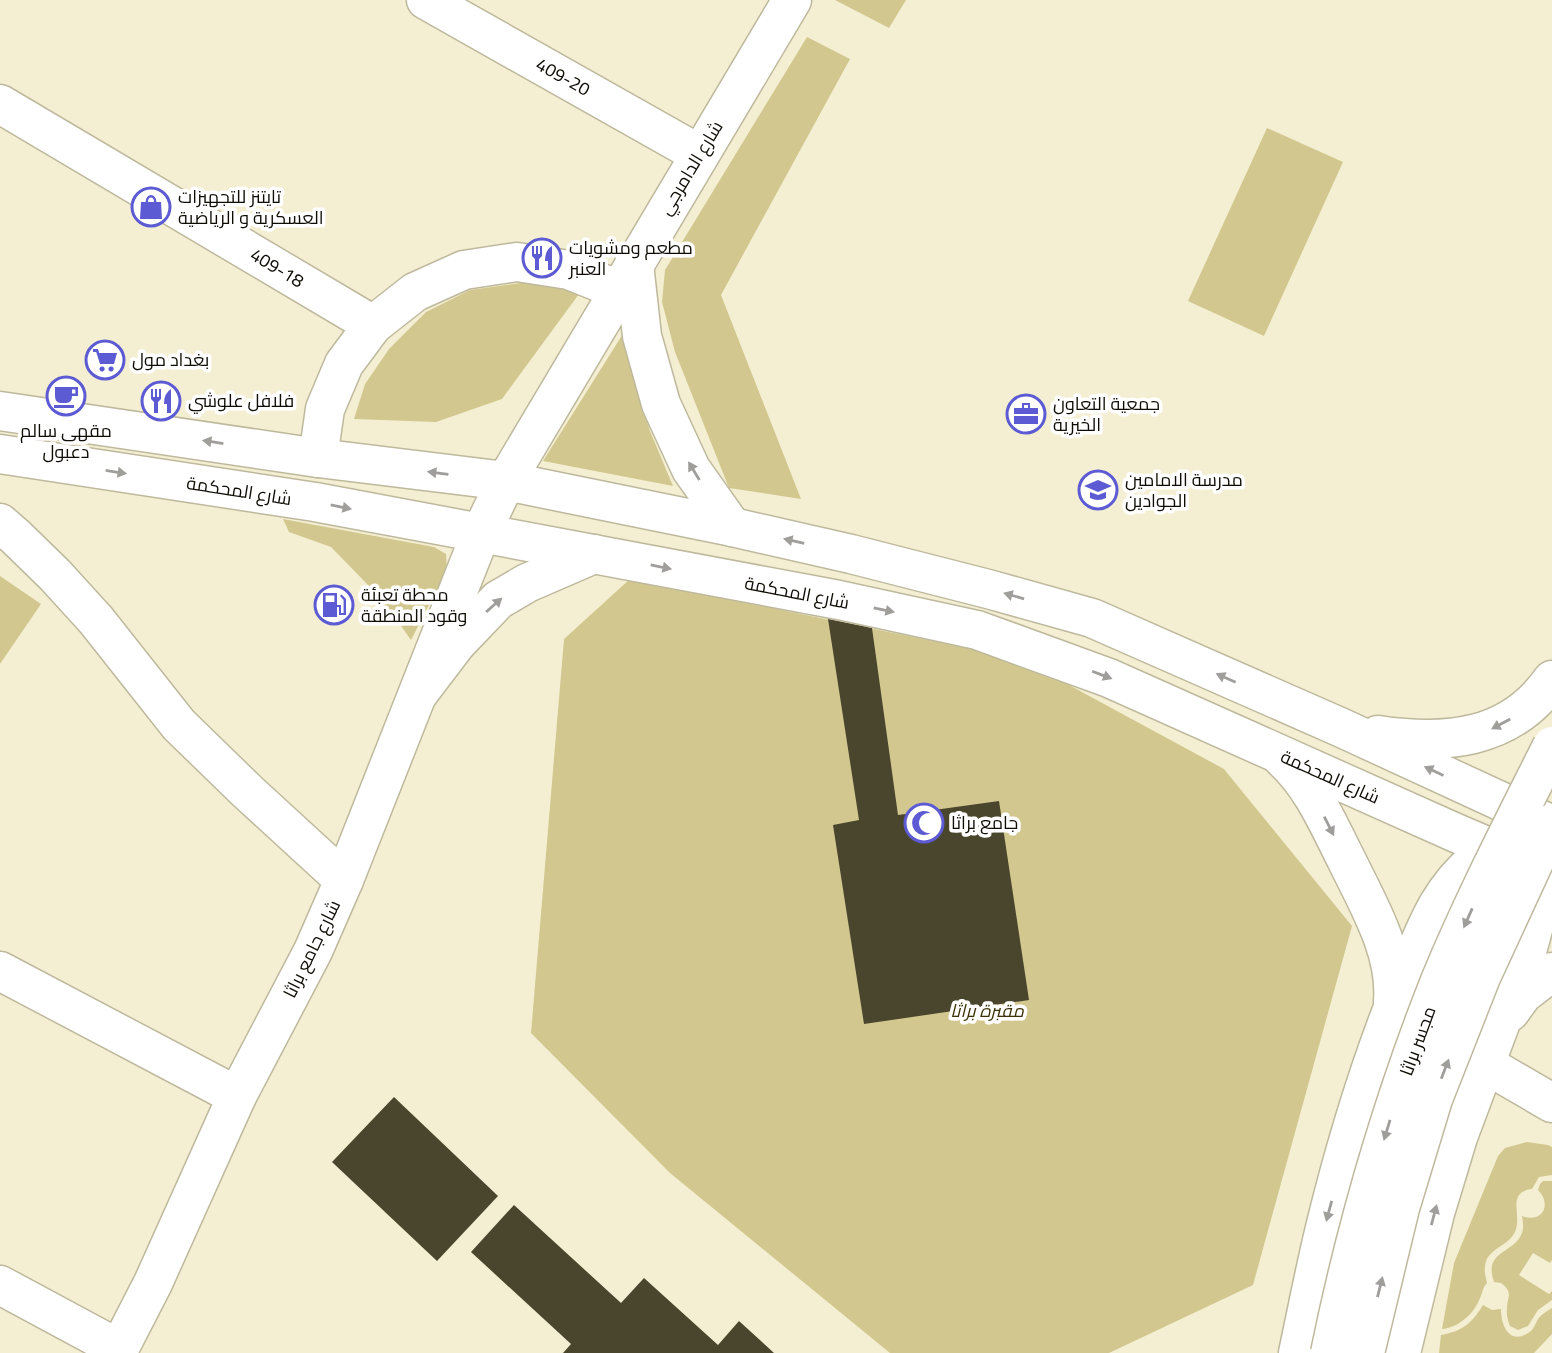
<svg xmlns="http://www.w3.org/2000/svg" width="1552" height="1353" font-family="Georgia,Cairo,serif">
<rect width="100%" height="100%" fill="#f4efd2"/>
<g fill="#d2c88f">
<path d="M835,0H906L889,28Z"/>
<path d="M807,37L850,59L721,295L801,499L729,488L675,352L662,302L665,270Z"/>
<path d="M1267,128L1343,162L1264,336L1188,301Z"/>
<path d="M536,281L579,294L502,399L436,422L354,419L365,384L389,349L426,312L470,290Z"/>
<path d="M626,329L635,383L650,431L673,486L543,461Z"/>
<path d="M283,519L434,547L446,554L447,570L411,640L394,616L370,587L331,547L289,532Z"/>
<path d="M0,576L41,604L0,664Z"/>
<path d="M630,579L1021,659L1224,769L1352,926L1253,1285L1109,1353H890L670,1173L531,1033L564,639Z"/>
<path d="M1527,1142L1548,1145L1552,1147V1175L1539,1177L1532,1189C1507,1192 1521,1213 1516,1229C1511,1247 1486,1247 1485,1267C1484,1272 1486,1278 1487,1283C1482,1289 1483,1292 1480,1298C1475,1313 1458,1328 1442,1329L1454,1263L1498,1156L1505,1148Z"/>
<path d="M1543,1181H1552V1260L1550,1263L1533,1253L1519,1275L1549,1294L1552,1291V1300L1538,1310L1528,1326L1518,1330L1510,1326C1508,1321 1506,1315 1507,1309C1507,1296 1514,1293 1501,1283L1494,1282C1483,1250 1513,1255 1522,1233C1524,1227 1523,1222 1522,1216C1543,1224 1552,1204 1538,1190L1540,1184Z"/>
<path d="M1483,1305L1492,1310L1501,1309C1501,1325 1509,1345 1528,1333C1534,1330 1535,1324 1538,1319C1542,1314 1547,1311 1552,1308V1334L1534,1353H1439L1441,1335C1463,1331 1472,1323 1483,1305Z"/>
</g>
<g fill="#4a462d">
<path d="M828,619L872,628L898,815L999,801L1029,1000L864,1024L833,825L859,820Z"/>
<path d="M394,1097L498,1196L437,1261L332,1162Z"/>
<path d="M514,1205L621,1303L644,1278L718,1345L739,1321L774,1353H563L571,1344L471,1252Z"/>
</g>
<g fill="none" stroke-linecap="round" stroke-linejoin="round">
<defs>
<g id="minor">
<path d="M426,0L699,154"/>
<path d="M0,104L373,325"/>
<path d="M318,458L325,409L344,364L373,325L415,292L464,270L517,262L569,270L619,290"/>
<path d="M0,523L16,537L55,575L96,620L179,725L248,792L344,880"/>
<path d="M0,971L237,1096"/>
<path d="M1485,1064L1552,1103"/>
<path d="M0,1285L119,1349"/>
<path d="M117,1353L153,1283L237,1096L313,951L344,880L481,533L506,481L792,0"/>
</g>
<g id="major">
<path d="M634,264L642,336L661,404L691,469L732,527"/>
<path d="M0,411L318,458L506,481L732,527L851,554L988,589L1092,618L1342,728L1550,824"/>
<path d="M0,454L315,502L839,600L977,630L1109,678L1456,833L1552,874"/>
<path d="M418,694L456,644L498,600L527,583L594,554"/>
<path d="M1378,735C1445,745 1510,740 1552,680"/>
<path d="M1282,758C1313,786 1329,826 1348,863C1369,906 1397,953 1393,1001"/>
<path d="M1510,1012L1523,994L1552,972"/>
<path d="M1298,1353C1307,1311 1315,1269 1325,1228C1346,1142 1372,1057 1406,975C1425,931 1438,890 1477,859"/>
<path d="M1401,1353L1435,1213L1458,1137L1526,955L1537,915L1540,886"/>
</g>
</defs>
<use href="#minor" stroke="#beb99d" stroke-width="41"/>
<use href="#major" stroke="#beb99d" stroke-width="41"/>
<use href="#minor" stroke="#fff" stroke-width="38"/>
<use href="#major" stroke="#fff" stroke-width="38"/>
<defs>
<g id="major-bridge">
<path d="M1330,1353C1356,1226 1392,1102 1440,981C1473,901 1513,824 1552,746"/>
<path d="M1365,1353L1400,1208L1433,1099L1481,977L1552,823"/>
</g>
</defs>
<use href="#major-bridge" stroke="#beb99d" stroke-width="41" stroke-linecap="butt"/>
<use href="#major-bridge" stroke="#fff" stroke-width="38"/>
</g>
<defs><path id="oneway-solid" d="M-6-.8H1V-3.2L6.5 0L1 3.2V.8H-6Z" transform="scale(1.75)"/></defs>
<g fill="#9f9e9b">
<use href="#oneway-solid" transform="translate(213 442) rotate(-171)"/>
<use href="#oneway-solid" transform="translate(694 471) rotate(-121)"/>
<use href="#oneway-solid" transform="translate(116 472) rotate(9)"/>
<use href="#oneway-solid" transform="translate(438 473) rotate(-173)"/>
<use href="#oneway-solid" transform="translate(341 507) rotate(11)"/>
<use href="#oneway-solid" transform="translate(794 541) rotate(-167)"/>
<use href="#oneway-solid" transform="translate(661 567) rotate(11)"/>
<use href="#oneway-solid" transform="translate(1014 596) rotate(-164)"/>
<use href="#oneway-solid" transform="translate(494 605) rotate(-42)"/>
<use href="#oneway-solid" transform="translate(884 610) rotate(12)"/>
<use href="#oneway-solid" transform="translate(1102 675) rotate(21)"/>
<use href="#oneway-solid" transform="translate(1226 678) rotate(-156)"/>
<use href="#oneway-solid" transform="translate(1501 724) rotate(152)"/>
<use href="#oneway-solid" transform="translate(1434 771) rotate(-155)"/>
<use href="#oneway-solid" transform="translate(1329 826) rotate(63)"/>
<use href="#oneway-solid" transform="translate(1468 918) rotate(114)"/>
<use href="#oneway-solid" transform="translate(1445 1069) rotate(-69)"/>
<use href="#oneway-solid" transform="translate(1387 1130) rotate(107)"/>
<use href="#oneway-solid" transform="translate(1329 1211) rotate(105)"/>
<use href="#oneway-solid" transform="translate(1434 1215) rotate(-75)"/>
<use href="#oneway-solid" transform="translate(1380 1287) rotate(-76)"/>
</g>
<defs>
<symbol id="shop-ring" viewBox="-11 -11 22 22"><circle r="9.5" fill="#fff" stroke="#5c5bd3" stroke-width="1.5"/><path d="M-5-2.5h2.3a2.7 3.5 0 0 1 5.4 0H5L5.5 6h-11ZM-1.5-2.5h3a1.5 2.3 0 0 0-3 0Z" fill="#5c5bd3"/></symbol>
<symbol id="restaurant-ring" viewBox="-11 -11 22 22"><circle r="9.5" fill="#fff" stroke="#5c5bd3" stroke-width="1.5"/><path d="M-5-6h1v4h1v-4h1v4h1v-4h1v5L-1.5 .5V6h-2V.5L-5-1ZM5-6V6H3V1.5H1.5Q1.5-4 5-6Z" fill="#5c5bd3"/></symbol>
<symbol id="supermarket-ring" viewBox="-11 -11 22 22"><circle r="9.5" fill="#fff" stroke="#5c5bd3" stroke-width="1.5"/><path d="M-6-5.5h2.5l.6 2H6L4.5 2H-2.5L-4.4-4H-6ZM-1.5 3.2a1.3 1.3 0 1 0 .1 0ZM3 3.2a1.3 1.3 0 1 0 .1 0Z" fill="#5c5bd3"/></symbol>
<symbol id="cafe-ring" viewBox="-11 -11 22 22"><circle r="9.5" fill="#fff" stroke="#5c5bd3" stroke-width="1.5"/><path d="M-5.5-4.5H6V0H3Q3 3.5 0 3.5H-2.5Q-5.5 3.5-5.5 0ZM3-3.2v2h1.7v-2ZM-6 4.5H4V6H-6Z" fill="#5c5bd3"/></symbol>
<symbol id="office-ring" viewBox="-11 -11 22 22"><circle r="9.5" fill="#fff" stroke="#5c5bd3" stroke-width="1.5"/><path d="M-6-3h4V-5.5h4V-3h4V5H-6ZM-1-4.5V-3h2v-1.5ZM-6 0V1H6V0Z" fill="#5c5bd3"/></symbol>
<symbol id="school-ring" viewBox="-11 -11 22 22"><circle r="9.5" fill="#fff" stroke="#5c5bd3" stroke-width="1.5"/><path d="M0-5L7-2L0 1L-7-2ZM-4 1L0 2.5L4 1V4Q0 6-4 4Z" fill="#5c5bd3"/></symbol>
<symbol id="fuel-ring" viewBox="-11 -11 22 22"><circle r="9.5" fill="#fff" stroke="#5c5bd3" stroke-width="1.5"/><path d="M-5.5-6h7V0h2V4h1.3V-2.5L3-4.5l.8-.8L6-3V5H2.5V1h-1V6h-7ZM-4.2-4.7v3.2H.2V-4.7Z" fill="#5c5bd3"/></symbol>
<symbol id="mosque-ring" viewBox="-11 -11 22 22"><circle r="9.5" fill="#fff" stroke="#5c5bd3" stroke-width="1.5"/><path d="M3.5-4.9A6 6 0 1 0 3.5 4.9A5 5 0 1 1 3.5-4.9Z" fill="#5c5bd3"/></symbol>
</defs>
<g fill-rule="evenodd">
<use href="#shop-ring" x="129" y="185" width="44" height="44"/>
<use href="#restaurant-ring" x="520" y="236" width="44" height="44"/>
<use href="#supermarket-ring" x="83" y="338" width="44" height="44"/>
<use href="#cafe-ring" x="44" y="374" width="44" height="44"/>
<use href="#restaurant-ring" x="139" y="379" width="44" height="44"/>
<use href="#office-ring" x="1004" y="392" width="44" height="44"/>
<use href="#school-ring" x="1076" y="468" width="44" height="44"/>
<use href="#fuel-ring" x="312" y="583" width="44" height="44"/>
<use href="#mosque-ring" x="902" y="801" width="44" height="44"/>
</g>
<g text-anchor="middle" stroke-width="7" stroke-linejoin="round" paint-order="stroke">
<g font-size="18" fill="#0e0c04" stroke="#fff">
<text transform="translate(563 77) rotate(29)" y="6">409-20</text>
<text transform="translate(691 168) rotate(-59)" y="6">شارع الدامرجي</text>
<text transform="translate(277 268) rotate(31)" y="6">409-18</text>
<text transform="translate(239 491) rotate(9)" y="6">شارع المحكمة</text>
<text transform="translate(797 593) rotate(11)" y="6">شارع المحكمة</text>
<text transform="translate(1330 777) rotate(24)" y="6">شارع المحكمة</text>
<text transform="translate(312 949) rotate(-64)" y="6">شارع جامع براثا</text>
<text transform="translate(1418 1041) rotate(-70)" y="6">مجسر براثا</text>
</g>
<g font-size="18" fill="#0e0c04" stroke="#fff" text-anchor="start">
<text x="178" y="203">تايتنز للتجهيزات<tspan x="178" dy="21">العسكرية و الرياضية</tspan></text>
<text x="569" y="254">مطعم ومشويات<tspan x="569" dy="21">العنبر</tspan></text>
<text x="132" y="366">بغداد مول</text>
<text x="188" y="407">فلافل علوشي</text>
<text x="1053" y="410">جمعية التعاون<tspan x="1053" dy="21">الخيرية</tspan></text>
<text x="66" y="437" text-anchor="middle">مقهى سالم<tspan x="66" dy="21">دعبول</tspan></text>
<text x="1125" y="486">مدرسة الامامين<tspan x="1125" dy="21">الجوادين</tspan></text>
<text x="361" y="601">محطة تعبئة<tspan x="361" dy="21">وقود المنطقة</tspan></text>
<text x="951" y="829">جامع براثا</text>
</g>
<g font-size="18" font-style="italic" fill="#3a3206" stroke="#fff">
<text x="987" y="1017">مقبرة براثا</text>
</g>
</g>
</svg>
